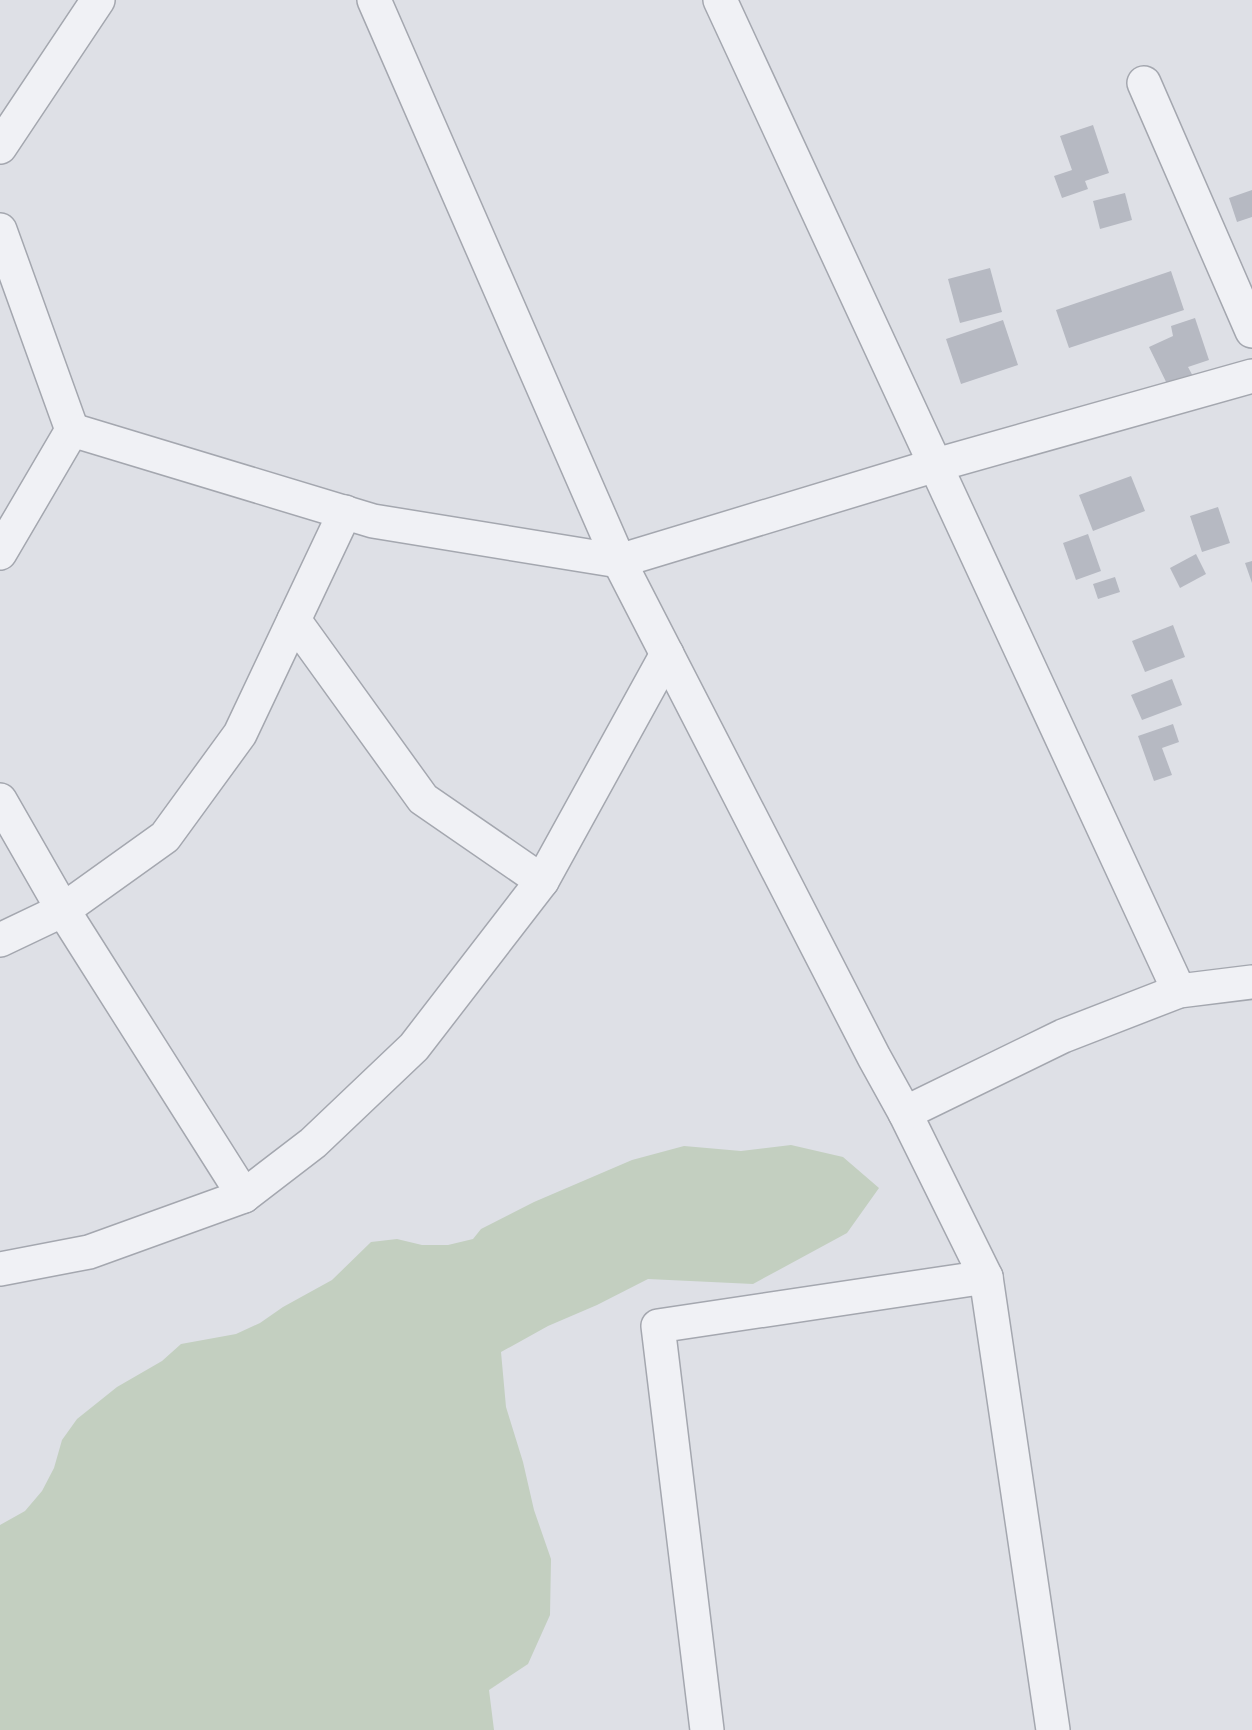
<svg xmlns="http://www.w3.org/2000/svg" width="1252" height="1730" font-family="'Noto Sans',sans-serif">
<rect width="100%" height="100%" fill="#dee0e6"/>
<path fill="#c3cfc0" d="M791,1145L843,1157L879,1188L847,1233L753,1284L648,1279L597,1305L548,1326L501,1352L506,1407L523,1462L534,1510L551,1559L550,1615L528,1664L489,1690L494,1730H0V1525L25,1511L42,1491L54,1468L62,1440L77,1419L117,1387L162,1361L181,1344L236,1334L260,1323L283,1307L332,1280L371,1242L397,1239L422,1245H448L473,1239L481,1229L534,1202L632,1160L684,1146L741,1151Z"/>
<g fill="#b6b9c2">
<path d="M1093,125L1109,173L1085,181L1088,189L1062,198L1054,176L1072,170L1060,136Z"/>
<path d="M1252,190V217L1237,222L1229,198Z"/>
<path d="M1125,193L1132,220L1100,229L1093,201Z"/>
<path d="M990,268L1002,312L960,323L948,279Z"/>
<path d="M1171,271L1184,310L1069,348L1056,310Z"/>
<path d="M1195,318L1209,360L1188,367L1195,380L1171,392L1149,347L1173,336L1171,326Z"/>
<path d="M1003,320L1018,365L961,384L946,339Z"/>
<path d="M1131,476L1145,511L1093,531L1079,495Z"/>
<path d="M1218,507L1230,543L1202,552L1190,516Z"/>
<path d="M1088,534L1101,571L1076,580L1063,543Z"/>
<path d="M1196,554L1206,574L1180,588L1170,568Z"/>
<path d="M1252,561V583L1245,563Z"/>
<path d="M1115,577L1120,592L1098,599L1093,584Z"/>
<path d="M1173,625L1185,657L1145,672L1132,641Z"/>
<path d="M1172,679L1182,705L1142,720L1131,695Z"/>
<path d="M1173,724L1179,742L1162,748L1172,775L1154,781L1138,736Z"/>
</g>
<g fill="none" stroke-linecap="round" stroke-linejoin="round">
<defs>
<g id="minor">
<path d="M374,0L619,561L874,1057L905,1113L986,1277L1053,1730"/>
<path d="M720,0L1179,991"/>
<path d="M1144,83L1252,331"/>
<path d="M0,147L98,0"/>
<path d="M0,230L72,430L0,553"/>
<path d="M72,430L373,521L619,561L936,465L1252,376"/>
<path d="M294,620L423,799L542,881"/>
<path d="M0,800L63,910L244,1196"/>
<path d="M0,940L63,910L165,837L240,734L345,512"/>
<path d="M905,1113L1063,1036L1179,991L1252,982"/>
<path d="M0,1269L89,1252L244,1196L313,1143L414,1047L542,881L667,654"/>
<path d="M707,1730L658,1326L986,1277"/>
</g>
</defs>
<use href="#minor" stroke="#a4a7af" stroke-width="36"/>
<use href="#minor" stroke="#f0f1f5" stroke-width="33"/>
</g>
</svg>
